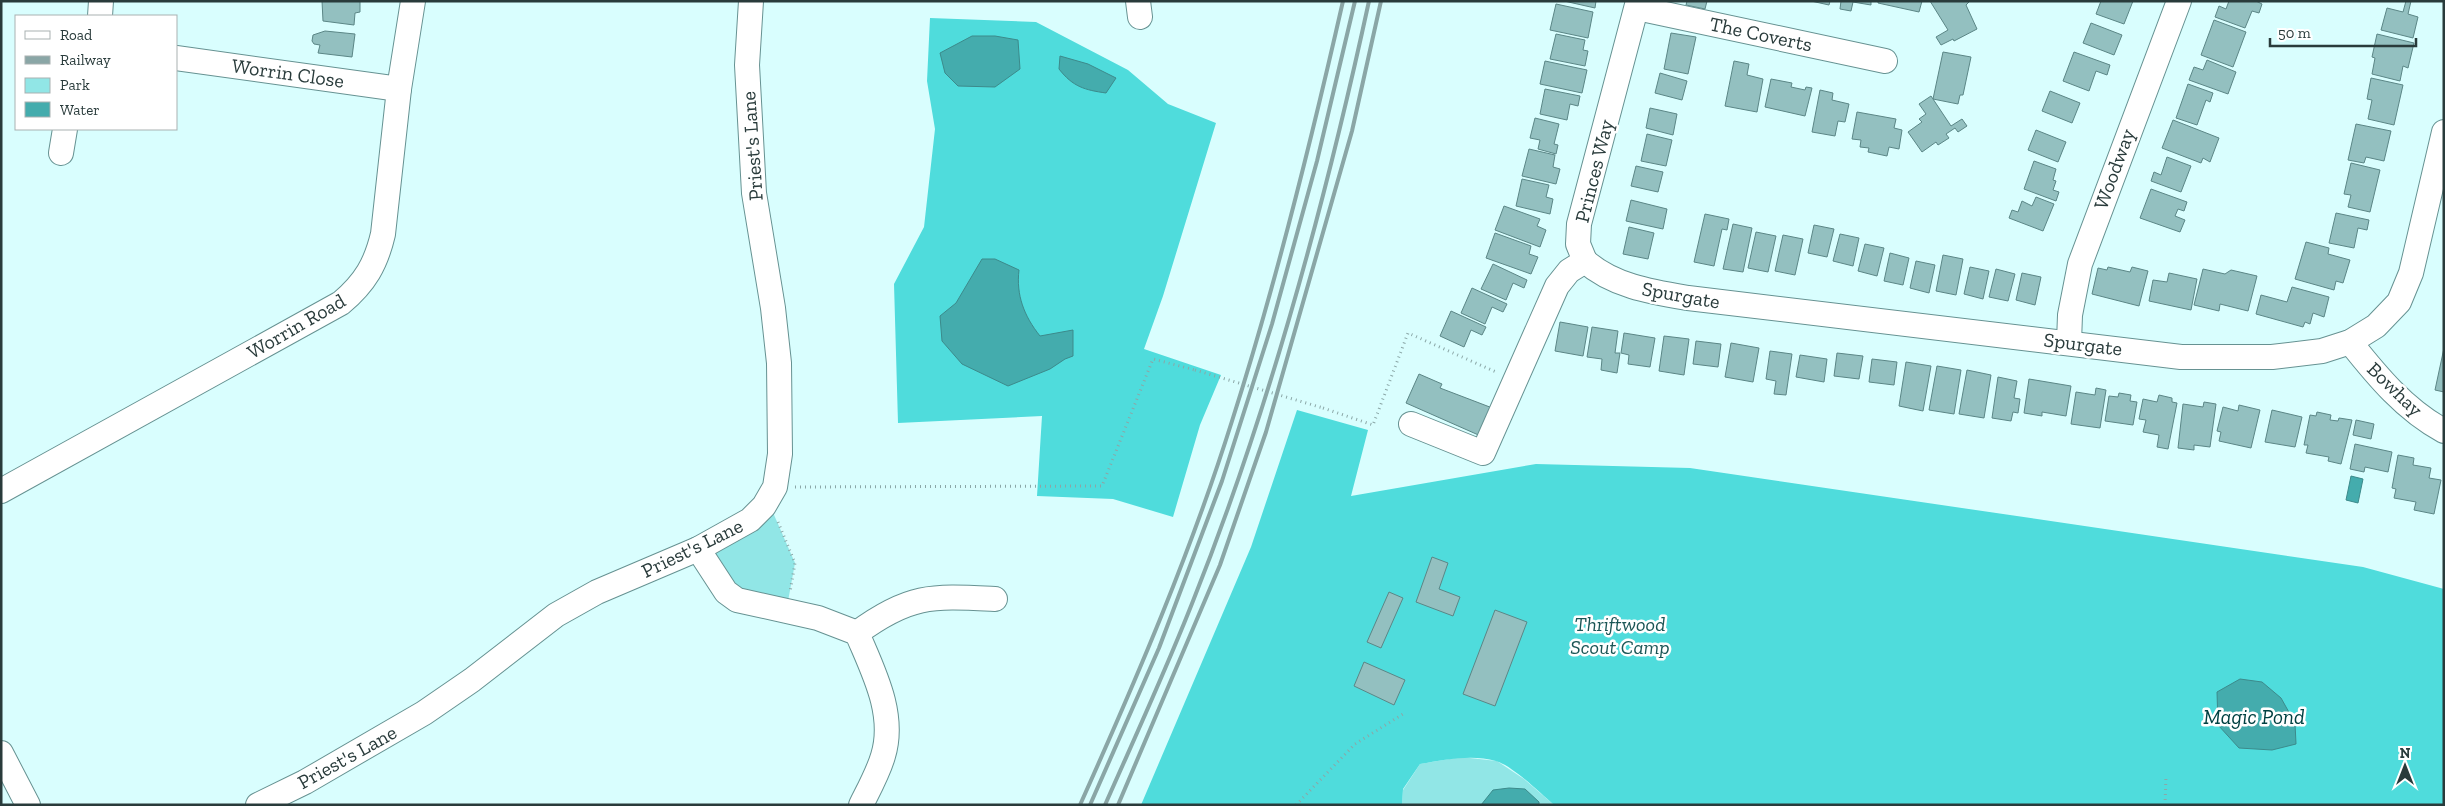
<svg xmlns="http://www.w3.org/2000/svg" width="2445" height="806" font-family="'Zilla Slab',serif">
<rect width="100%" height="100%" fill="#d9fefe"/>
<g fill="#91e6e6">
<path d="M771,508L795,563L786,612L752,605L698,549Z"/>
<path d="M1461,757L1497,761L1524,779L1554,805H1402L1403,790L1420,764Z"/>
</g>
<g fill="#4fdcdc">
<path d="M930,18L1036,22L1128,70L1168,104L1216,123L1163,296L1144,349L1221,375L1200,425L1173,517L1113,499L1037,496L1042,416L898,423L894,284L924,227L935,129L927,81Z"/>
<path d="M1297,410L1368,430L1351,496L1536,464L1690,468L2363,567L2444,589V805H1554C1540,793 1513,766 1496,761C1471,754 1445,760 1420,764L1403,789L1402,805H1141L1251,547Z"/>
</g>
<g fill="#44acad" stroke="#3c8a8b">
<path d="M972,36H995L1018,40L1020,69L995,87L958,86L945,73L940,53Z"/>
<path d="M1060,56L1088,64L1116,78L1106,93C1085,90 1073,87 1059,69Z"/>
<path d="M982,259H995L1019,270C1016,295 1024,316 1040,336L1073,330V356L1065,359L1050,369L1008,386L962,364L942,341L940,316L956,303Z"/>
<path d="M2351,476L2363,479L2358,503L2346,500Z"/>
<path d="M2240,679L2262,682L2281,698L2295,723L2296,744L2272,750L2239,748L2218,725L2217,692Z"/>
<path d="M1509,788L1525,789L1539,802V805H1481L1493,790Z"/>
</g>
<g fill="#93c0c0" stroke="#5b8686">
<path d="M322,1H360V12L355,13L354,25L323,21Z"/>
<path d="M1564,1H1596L1595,8Z"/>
<path d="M1687,1H1707L1705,9L1686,5Z"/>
<path d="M1811,1H1830L1829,5Z"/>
<path d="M1841,1H1871V5L1853,2L1851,11L1840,9Z"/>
<path d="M1878,1H1922L1919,12L1878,3Z"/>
<path d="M1930,1H1970L1966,5L1977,29L1954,41L1953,39L1941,45L1936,37L1948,30Z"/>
<path d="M2101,1H2133L2124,24L2096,14Z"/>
<path d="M2229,1H2256L2262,4L2259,13L2252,11L2245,28L2215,17L2219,6L2226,9Z"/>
<path d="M2406,1H2411L2408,14L2418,17L2413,38L2381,30L2387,8L2403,12Z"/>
<path d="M1556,4L1593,12L1588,38L1550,30Z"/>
<path d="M2214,20L2246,32L2233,67L2201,55Z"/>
<path d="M2091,23L2122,35L2114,55L2083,43Z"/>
<path d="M325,31L355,34L352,57L318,53L320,45L314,44L312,41L313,35Z"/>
<path d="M1671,33L1696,37L1688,74L1664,69Z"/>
<path d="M1556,34L1585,40L1583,50L1588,51L1585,66L1550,59Z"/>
<path d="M2377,34L2414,43L2408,68L2403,66L2400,81L2372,74L2375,58L2372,57Z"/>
<path d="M1943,52L1971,57L1963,95H1960L1958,104L1933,99Z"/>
<path d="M2074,52L2110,65L2107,75L2096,71L2089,91L2063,81Z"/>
<path d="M2207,60L2236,72L2228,94L2189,80L2194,67L2203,70Z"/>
<path d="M1545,61L1587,70L1582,93L1540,84Z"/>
<path d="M1734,61L1749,64L1747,75L1763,79L1757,112L1725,106Z"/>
<path d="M1660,73L1687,81L1682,100L1655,93Z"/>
<path d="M2371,78L2403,85L2394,125L2368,119L2372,100L2367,99Z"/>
<path d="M1771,79L1792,83L1791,87L1805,90L1806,87L1812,88L1805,116L1765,107Z"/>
<path d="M2188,84L2213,93L2210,102L2206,100L2197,125L2176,118Z"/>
<path d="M1545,89L1580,96L1578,106L1570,104L1567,120L1540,114Z"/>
<path d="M1820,90L1833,93L1832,100L1849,104L1845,122L1838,121L1835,136L1812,132Z"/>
<path d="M2050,91L2080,103L2072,123L2042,111Z"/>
<path d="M1931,96L1951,126L1962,119L1967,126L1958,132L1955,128L1946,134L1949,138L1938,145L1936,142L1922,152L1908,132L1922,122L1919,119L1926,114L1919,104Z"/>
<path d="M1650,108L1677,114L1673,135L1646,128Z"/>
<path d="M1857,112L1896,119L1894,128L1902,130L1899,149L1889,147L1887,156L1868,152L1869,148L1860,147L1861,140L1852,139Z"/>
<path d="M1535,118L1559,124L1554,144L1558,145L1556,154L1538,149L1540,140L1530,138Z"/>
<path d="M2173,120L2219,138L2210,162L2203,158L2201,163L2162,148Z"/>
<path d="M2356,124L2391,131L2384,161L2366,157L2364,163L2348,160Z"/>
<path d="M2036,130L2066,142L2058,162L2028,150Z"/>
<path d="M1647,134L1672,140L1666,166L1641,161Z"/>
<path d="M1529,149L1555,155L1553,167L1560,169L1556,184L1522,176Z"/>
<path d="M2167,157L2191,166L2181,192L2151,181L2154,172L2161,175Z"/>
<path d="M2034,161L2056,169L2053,180L2056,181L2053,190L2059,192L2056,201L2024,189Z"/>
<path d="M2351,163L2380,170L2370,212L2348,207L2351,195L2344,194Z"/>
<path d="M1636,166L1663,172L1658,192L1631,186Z"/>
<path d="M1522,179L1549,185L1546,197L1553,199L1550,214L1516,206Z"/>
<path d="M2151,189L2187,202L2184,211L2178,209L2175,216L2185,220L2180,232L2140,218Z"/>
<path d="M2036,197L2054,204L2043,231L2009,218L2012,210L2018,212L2022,201L2032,206Z"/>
<path d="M1631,200L1667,209L1663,229L1626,221Z"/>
<path d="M1504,206L1540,219L1537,226L1546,230L1540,247L1495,230Z"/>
<path d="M2336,213L2369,220L2367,230L2358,228L2354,248L2329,243Z"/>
<path d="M1705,214L1729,219L1727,230L1722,229L1714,266L1694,262Z"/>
<path d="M1733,224L1752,228L1743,272L1723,269Z"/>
<path d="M1814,225L1834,229L1827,257L1808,253Z"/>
<path d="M1629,227L1654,233L1648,259L1623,254Z"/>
<path d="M1756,232L1776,236L1768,272L1748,268Z"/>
<path d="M1495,233L1531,246L1529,254L1538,257L1531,274L1486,258Z"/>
<path d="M1840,234L1859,238L1853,266L1833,261Z"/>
<path d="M1783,235L1803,239L1795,275L1775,271Z"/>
<path d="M2306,242L2329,248L2328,254L2350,260L2343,283L2336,281L2334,290L2295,279Z"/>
<path d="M1865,244L1884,248L1877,276L1858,271Z"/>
<path d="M1890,253L1909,258L1903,285L1884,281Z"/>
<path d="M1943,255L1963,259L1956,295L1936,291Z"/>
<path d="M1916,261L1935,265L1929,293L1910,288Z"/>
<path d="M1493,264L1527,280L1524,288L1513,283L1506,300L1481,289Z"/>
<path d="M1970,267L1989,271L1983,299L1964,294Z"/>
<path d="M2108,267L2130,272L2132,267L2148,271L2139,306L2092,294L2098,268L2107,270Z"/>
<path d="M1996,269L2015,274L2008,301L1989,297Z"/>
<path d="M2203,269L2225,274L2231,270L2257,276L2248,311L2220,304L2219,311L2194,305Z"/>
<path d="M2022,273L2041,277L2035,305L2016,300Z"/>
<path d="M2169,273L2197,279L2191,310L2149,301L2153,280L2167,282Z"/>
<path d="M2292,287L2329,297L2324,317L2313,313L2310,324L2305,322L2303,327L2256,314L2261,295L2287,302Z"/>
<path d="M1472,288L1507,304L1503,312L1492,307L1485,324L1461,313Z"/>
<path d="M1451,311L1486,327L1482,335L1471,330L1464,347L1440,336Z"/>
<path d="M1560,322L1588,327L1583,356L1555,351Z"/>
<path d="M1592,327L1618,331L1615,353H1620L1617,373L1601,370L1602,359L1587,357Z"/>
<path d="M1624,333L1655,338L1650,367L1628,364L1629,355L1621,353Z"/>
<path d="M1664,336L1689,339L1684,375L1659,371Z"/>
<path d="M1696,341L1721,344L1718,367L1693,364Z"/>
<path d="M1731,343L1759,348L1753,382L1725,377Z"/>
<path d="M2444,348V392L2435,390Z"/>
<path d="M1770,351L1792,354L1786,395L1774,394L1776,381L1766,379Z"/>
<path d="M1837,353L1863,356L1859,379L1834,376Z"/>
<path d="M1800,355L1827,359L1824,382L1796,377Z"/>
<path d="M1872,359L1897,362L1894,385L1869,382Z"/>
<path d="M1906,362L1931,366L1923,411L1899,406Z"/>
<path d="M1937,366L1961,370L1954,414L1929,410Z"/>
<path d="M1967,370L1991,375L1984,418L1959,414Z"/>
<path d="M1419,374L1442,384L1440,388L1495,409L1483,437L1406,403Z"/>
<path d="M1998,377L2017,381L2014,398L2020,399L2018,413L2013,412L2011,421L1992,418Z"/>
<path d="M2029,379L2071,386L2066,416L2042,412V416L2024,413Z"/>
<path d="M2096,388L2106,390L2100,428L2071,424L2076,392L2095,395Z"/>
<path d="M2119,393L2131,395L2130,401L2137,402L2133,425L2105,421L2109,396L2118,397Z"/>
<path d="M2159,395L2172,398V402L2177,403L2168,449L2157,447L2159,435L2143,432L2146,420L2139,419L2143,399L2157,402Z"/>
<path d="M2204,402L2216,404L2210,447L2194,445V450L2178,448L2183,404L2203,407Z"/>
<path d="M2239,405L2260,410L2251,448L2219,441L2221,432L2217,431L2223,407L2238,411Z"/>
<path d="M2272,410L2302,417L2295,447L2265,442Z"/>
<path d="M2317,412L2331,415L2330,420L2338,421L2339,418L2352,420L2341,464L2328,461L2329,457L2306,453L2308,445H2304L2310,415L2316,416Z"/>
<path d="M2356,420L2374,424L2371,439L2353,435Z"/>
<path d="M2355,444L2392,452L2388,472L2365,467L2364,472L2350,469Z"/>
<path d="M2398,455L2414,458L2413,465L2431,468L2429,478L2441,480L2434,514L2414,510L2416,502L2394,498L2396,489L2392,488Z"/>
<path d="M1432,557L1448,563L1439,589L1460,597L1453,616L1416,602Z"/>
<path d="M1389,592L1403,598L1381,648L1367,642Z"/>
<path d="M1495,610L1527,622L1495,706L1463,694Z"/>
<path d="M1364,662L1405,680L1394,705L1354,686Z"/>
</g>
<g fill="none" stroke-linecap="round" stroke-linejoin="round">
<defs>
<g id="minor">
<path d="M1138,1L1140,17"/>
<path d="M1637,8L1885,61"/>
<path d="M100,16L101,1"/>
<path d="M176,58L399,89"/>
<path d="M61,153L65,129"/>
<path d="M1585,261C1613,286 1652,292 1688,298L2181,357H2272L2322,351L2350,342L2376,326L2399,302L2411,273L2444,132"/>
<path d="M2069,342L2070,315L2080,264L2179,1"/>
<path d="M2350,342C2377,376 2405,410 2444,431"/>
<path d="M1411,424L1483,453L1557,286L1569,271L1585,261L1578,244L1579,224L1638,1"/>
<path d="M1,491L341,303C365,283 376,264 383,234L399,89L413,1"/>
<path d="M698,549L726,592L737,600L818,618L857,633C873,671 896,714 883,756C878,773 869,789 861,805"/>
<path d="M857,633C910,594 932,596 995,599"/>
<path d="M1,753L28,805"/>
<path d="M258,805L305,782L424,713L472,680L556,615L597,592L698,549L750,520L764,506L775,487L780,454L779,363L773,308L754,193L747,65L751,1"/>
</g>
</defs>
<use href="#minor" stroke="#669292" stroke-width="26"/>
<g stroke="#8ba7a7" stroke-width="3" stroke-dasharray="1 4" stroke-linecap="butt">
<path d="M1323,408L1373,425L1408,333L1496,372"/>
<path d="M795,487L1102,486L1153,359L1195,370"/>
<path d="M778,522L795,563L790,592"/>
<path d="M1296,805L1355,744L1403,714"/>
<path d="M2165,805L2166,776"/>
</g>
<use href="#minor" stroke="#fff" stroke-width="24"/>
<g stroke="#8aa6a6" stroke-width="4">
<path d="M1080,805C1136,680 1191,552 1232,421C1276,284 1311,142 1343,1"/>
<path d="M1090,805L1159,648L1222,481L1272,324L1317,161L1355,1"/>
<path d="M1105,805C1135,737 1166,670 1193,601C1270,408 1325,204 1369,1"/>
<path d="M1118,805L1220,565L1266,432L1352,131L1381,1"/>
</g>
<path stroke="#8ba7a7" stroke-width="3" stroke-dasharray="1 4" stroke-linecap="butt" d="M1195,370L1323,408"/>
</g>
<g text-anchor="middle" stroke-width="5" stroke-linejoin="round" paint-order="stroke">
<g font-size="20" fill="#293b3b" stroke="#fff">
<text transform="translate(1761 34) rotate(12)" y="7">The Coverts</text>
<text transform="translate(288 73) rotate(8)" y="7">Worrin Close</text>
<text transform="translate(752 146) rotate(-94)" y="7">Priest's Lane</text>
<text transform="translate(2114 169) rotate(-70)" y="7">Woodway</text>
<text transform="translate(1594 171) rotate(-76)" y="7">Princes Way</text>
<text transform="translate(1681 295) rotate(10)" y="7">Spurgate</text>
<text transform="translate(296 326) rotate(-30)" y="7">Worrin Road</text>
<text transform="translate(2083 344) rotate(7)" y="7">Spurgate</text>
<text transform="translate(2395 389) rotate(44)" y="7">Bowhay</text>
<text transform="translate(692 548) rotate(-26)" y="7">Priest's Lane</text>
<text transform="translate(347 757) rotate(-29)" y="7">Priest's Lane</text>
</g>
<g font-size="20" font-style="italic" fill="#1a5555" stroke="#fff">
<text x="1620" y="631">Thriftwood<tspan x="1620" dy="23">Scout Camp</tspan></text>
</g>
<g font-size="21" font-style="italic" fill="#004142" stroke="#fff">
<text x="2254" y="724">Magic Pond</text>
</g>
</g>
<rect width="2445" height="806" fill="none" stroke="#293b3b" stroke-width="5"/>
<rect x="15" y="15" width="162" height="115" fill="#ffffff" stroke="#a9b1b1"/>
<rect x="25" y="31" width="25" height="8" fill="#ffffff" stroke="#a9b1b1"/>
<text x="60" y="40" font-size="15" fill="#293b3b">Road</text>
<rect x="25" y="56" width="25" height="8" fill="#8aa6a6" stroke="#a9b1b1"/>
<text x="60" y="65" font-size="15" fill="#293b3b">Railway</text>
<rect x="25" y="78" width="25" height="15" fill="#91e6e6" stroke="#a9b1b1"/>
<text x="60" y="90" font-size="15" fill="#293b3b">Park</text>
<rect x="25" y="102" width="25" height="15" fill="#44acad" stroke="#a9b1b1"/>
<text x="60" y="115" font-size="15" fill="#293b3b">Water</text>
<g transform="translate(2405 766)" stroke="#ffffff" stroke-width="4" paint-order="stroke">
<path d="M0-4L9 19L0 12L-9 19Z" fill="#293b3b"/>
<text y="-8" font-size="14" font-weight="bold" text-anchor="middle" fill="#293b3b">N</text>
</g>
<path d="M2270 38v8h146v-8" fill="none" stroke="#293b3b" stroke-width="2.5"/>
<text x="2278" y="38" font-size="15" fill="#293b3b" stroke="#ffffff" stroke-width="4" paint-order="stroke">50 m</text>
</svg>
